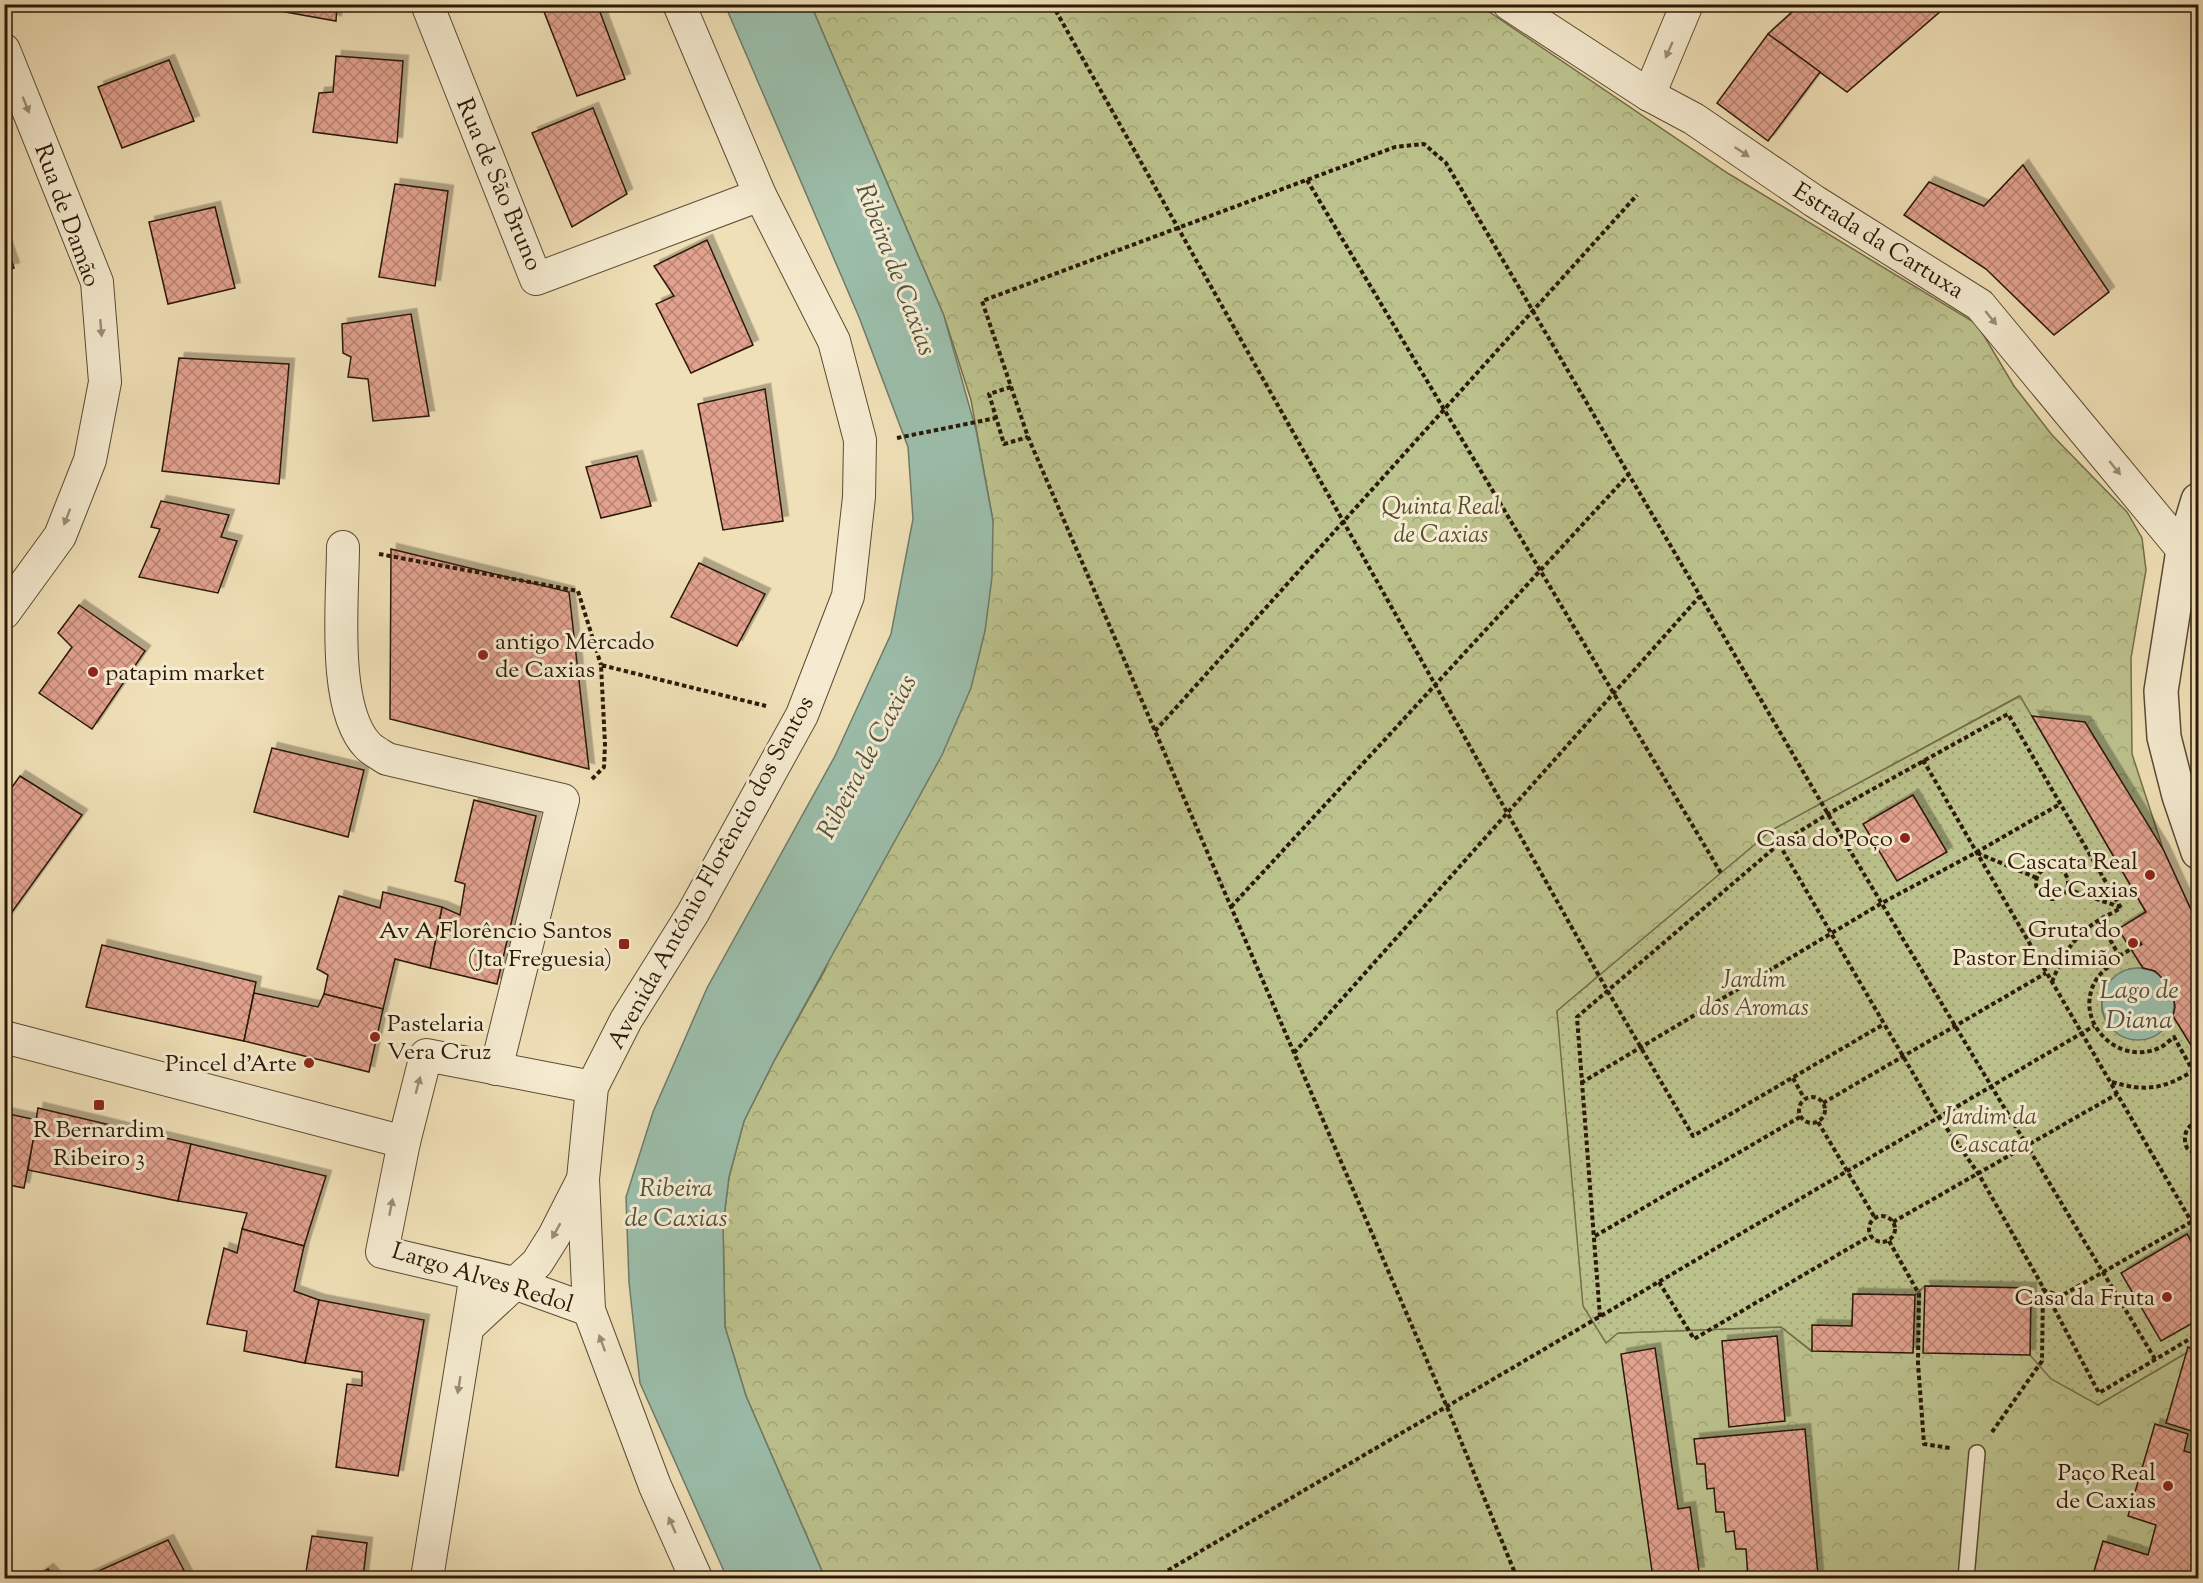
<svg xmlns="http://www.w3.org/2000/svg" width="2203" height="1583" font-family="'Sorts Mill Goudy',serif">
<defs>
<pattern id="park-crowns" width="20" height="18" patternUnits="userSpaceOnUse" patternTransform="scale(1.5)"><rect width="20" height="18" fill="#bcc28d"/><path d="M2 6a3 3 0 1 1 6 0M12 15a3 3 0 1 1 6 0" fill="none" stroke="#a2a678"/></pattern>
<pattern id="garden-dots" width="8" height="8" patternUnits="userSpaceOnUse" patternTransform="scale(1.5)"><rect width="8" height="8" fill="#bcc28d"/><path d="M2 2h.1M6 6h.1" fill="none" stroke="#a2a678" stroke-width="1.8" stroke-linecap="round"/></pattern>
<pattern id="building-cross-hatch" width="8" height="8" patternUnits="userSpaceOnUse" patternTransform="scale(1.5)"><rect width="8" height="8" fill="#e2a28f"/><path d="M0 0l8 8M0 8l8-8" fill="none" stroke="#b78373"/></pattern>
<filter id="shadow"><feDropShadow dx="5.5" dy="-5.5" stdDeviation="0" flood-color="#0004"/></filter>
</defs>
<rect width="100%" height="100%" fill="#f0e0b7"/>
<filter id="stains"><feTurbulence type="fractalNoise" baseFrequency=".00333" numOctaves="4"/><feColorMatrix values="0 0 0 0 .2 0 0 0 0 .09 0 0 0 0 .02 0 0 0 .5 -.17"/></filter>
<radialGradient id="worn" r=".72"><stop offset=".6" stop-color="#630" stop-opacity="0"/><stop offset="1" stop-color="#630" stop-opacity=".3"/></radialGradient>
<path fill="url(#park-crowns)" stroke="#746e4a" stroke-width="1.5" d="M811,5H1479L1729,174L1977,324L2014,386L2052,435L2127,512L2142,538L2146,570L2131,658L2132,754L2163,849L2198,925V1047L2194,1050L2174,1016L2129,969L2118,929L2146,911L2019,696L1772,830L1557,1011L1618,1333L1781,1327L1811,1351L1812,1325L1853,1294L1915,1295L1925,1286L2031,1288L2030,1355L2098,1405L2198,1346V1578H825L746,1396L725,1327L723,1225L729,1177L744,1121L774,1061L825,970L993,521L971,400L944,316Z"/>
<path fill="url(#garden-dots)" stroke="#746e4a" stroke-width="1.5" d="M2020,696L2146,912L2119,929L2143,968L2129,969L2102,997V1011L2107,1024L2166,1028L2173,1016L2194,1050L2198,1047V1346L2098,1405L2051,1379L2030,1355L2031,1288L1925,1286L1915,1295L1853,1294L1852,1326H1813L1812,1351L1781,1327L1618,1333L1606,1343L1583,1306L1557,1011L1772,830Z"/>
<g fill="#9bbdaa" stroke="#6e7b69" stroke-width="1.5">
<path d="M725,5H811L944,316L976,430L993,521L992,577L985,631L971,688L942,755L774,1061L744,1121L729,1177L723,1225L725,1327L746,1396L825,1578H727L640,1383L629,1282L626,1197L653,1112L707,988L835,756L891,634L913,519L908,447L859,317Z"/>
<circle cx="2138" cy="1004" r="36"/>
</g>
<g fill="url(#building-cross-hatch)" stroke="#2b1907" stroke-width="1.5" filter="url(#shadow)">
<path d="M258,4H337L336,21L257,7Z"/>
<path d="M541,4H597L625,79L577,96Z"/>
<path d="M1801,4H1949L1847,92L1768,34Z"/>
<path d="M1768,34L1820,72L1768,141L1717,103Z"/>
<path d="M336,56L403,61L397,143L313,132L319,93L333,92Z"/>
<path d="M169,60L194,121L122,148L98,87Z"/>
<path d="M593,108L627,194L572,227L532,133Z"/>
<path d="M2023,165L2109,292L2054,335L1986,269L1904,215L1929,182L1984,206Z"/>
<path d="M395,184L448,191L435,286L379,277Z"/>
<path d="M215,207L235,288L168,304L149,222Z"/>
<path d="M4,239L14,268L4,271Z"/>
<path d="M707,240L753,345L691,373L656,304L674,296L654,266Z"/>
<path d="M411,314L429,416L373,421L368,379L348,377L351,357L343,353L342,324Z"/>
<path d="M179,358L289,364L279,484L162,471Z"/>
<path d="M765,389L783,521L723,530L698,404Z"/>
<path d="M637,456L651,506L601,518L586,467Z"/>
<path d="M161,501L229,515L221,537L237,541L218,593L139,577L160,529L151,527Z"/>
<path d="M391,549L569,592L589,769L390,719Z"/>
<path d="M699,563L765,594L737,646L671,617Z"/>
<path d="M79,605L145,651L92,729L39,693L72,647L58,633Z"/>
<path d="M2032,716L2085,722L2163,849L2198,925V1047L2194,1050L2173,1016L2175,1007L2173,993L2170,986L2155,971L2143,968L2118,929L2146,912Z"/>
<path d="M272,748L364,770L348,837L254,812Z"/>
<path d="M20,776L82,815L4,923V798Z"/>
<path d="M1913,795L1947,852L1897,881L1863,824Z"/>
<path d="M474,800L536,816L497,984L430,968L442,907L460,915L465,884L455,881Z"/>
<path d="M383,892L442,907L430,968L395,959L383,1009L324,994L328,975L317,969L339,896L380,908Z"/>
<path d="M102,945L256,982L244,1041L86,1007Z"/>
<path d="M254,993L318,1007L324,994L383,1009L369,1072L244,1041Z"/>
<path d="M38,1108L191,1144L178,1201L28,1170Z"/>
<path d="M4,1113L37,1120L24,1188L4,1184Z"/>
<path d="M191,1144L326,1176L304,1246L242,1229L247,1213L178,1201Z"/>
<path d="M242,1229L304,1246L294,1291L319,1300L305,1363L244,1351L247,1331L207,1324L224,1248L237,1253Z"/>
<path d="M2187,1234L2198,1253V1320L2161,1341L2121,1273Z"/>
<path d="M1925,1286L2031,1288L2030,1355L1923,1353Z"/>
<path d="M1853,1294L1915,1295L1913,1353L1812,1351V1325L1852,1326Z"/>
<path d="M319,1300L424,1320L398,1476L336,1467L347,1384L362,1386V1372L305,1363Z"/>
<path d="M1777,1336L1785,1421L1729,1427L1722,1341Z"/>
<path d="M2188,1347L2198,1351V1433L2166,1423Z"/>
<path d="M1655,1348L1678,1509L1690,1507L1699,1572L1653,1578L1621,1354Z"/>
<path d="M2155,1424L2188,1434L2184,1451L2198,1455V1578H2092L2103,1541L2148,1555L2156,1525L2128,1516Z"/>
<path d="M1805,1429L1818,1575L1748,1578L1746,1549H1736L1734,1531L1726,1532L1724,1512H1716L1714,1488L1707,1489L1705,1464H1697L1694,1439Z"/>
<path d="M312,1536L367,1543L363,1578H305Z"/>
<path d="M168,1540L188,1578H83Z"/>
<path d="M48,1569L56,1578H35Z"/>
</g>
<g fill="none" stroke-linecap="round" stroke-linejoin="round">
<defs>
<path id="service" d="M1966,1578L1977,1453"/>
<g id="minor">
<path d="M427,4L536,279L760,195"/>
<path d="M679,4L760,195L834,341L860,440L859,497L848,596L802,715L693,913L626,1020L592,1087L583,1179L589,1310L655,1486L696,1578"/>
<path d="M1509,4L1649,95L1694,119L1814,201L1980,305L2183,550"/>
<path d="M4,50L97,282L105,382L90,460L60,536L4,613"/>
<path d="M1649,95L1687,4"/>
<path d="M343,547C343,598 331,708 368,746C373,751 381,755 387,759L563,800L496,1069"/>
<path d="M4,1037L404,1142"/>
<path d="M589,1310L514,1283L382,1252L404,1142L426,1055L592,1087"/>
<path d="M468,1327L537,1263L554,1236L582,1181"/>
<path d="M427,1578L476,1274"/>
</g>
<path id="tertiary" d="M2198,500L2183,550L2161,691L2164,737L2179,796L2198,852"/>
</defs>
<use href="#service" stroke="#5c4b33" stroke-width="18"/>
<use href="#minor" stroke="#5c4b33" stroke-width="34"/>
<use href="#tertiary" stroke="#5c4b33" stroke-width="36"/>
<g stroke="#2b1907" stroke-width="4" stroke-dasharray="4.5 3" stroke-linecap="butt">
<path d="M1052,4L1607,990L1693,1136L1884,1024"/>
<path d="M1307,180L1721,873"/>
<path d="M1011,387L989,394L1004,444L1028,437"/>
<path d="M897,438L996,418"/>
<path d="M379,554L578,591L601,665"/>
<path d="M1155,731L1637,195"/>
<path d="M1923,760L2198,1233"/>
<path d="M592,779L604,767L605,744L601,665L766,706"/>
<path d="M1779,844L1938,1116L1978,1173L2039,1280L2099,1393L2198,1334"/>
<path d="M1977,853L2037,878"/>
<circle cx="2052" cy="883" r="16"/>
<path d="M2067,889L2120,907"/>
<path d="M1231,907L1629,474"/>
<path d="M2119,956L2142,943"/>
<path d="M2052,982C2063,954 2074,936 2099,920"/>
<path d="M1294,1053L1700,596"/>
<path d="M1793,1078L1804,1098"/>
<path d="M2112,1082C2146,1092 2163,1089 2193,1071"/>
<path d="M1581,1083L1882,903L1977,852L2060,804"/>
<circle cx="1812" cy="1110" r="13"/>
<path d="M1823,1103L2046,973"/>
<path d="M2198,1121C2186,1126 2182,1136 2187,1148L2198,1156"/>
<path d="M1818,1122L1875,1218"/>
<circle cx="1882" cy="1229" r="13"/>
<path d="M2192,1221L2198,1179"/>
<path d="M1893,1222L2117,1094"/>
<path d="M1595,1236L1800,1117"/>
<path d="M1889,1241L1919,1294L1918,1363L1924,1444L1950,1448"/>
<path d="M1659,1282L1694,1339L1870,1236"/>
<path d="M1600,1317L1577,1017L1779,844L1828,814L2008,714L2121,908L2099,920L2121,959C2111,965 2102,970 2096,980C2072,1020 2117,1067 2159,1048C2164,1046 2169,1041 2174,1037L2193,1071L2198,1068"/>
<path d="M1992,1432L2042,1361L2043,1290L2061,1296L2198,1218"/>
<path d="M1155,1578L2094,1026"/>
<path d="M1517,1578L1447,1407L1028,437L982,301L1395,147L1424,144L1446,163L1828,814L2155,1359"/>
</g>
<use href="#service" stroke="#f5ebd0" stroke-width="15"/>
<use href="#minor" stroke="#f5ebd0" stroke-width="32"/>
<use href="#tertiary" stroke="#f5ebd0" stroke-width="33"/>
</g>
<defs><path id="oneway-solid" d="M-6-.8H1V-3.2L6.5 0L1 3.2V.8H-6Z" transform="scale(1.5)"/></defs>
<g fill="#9a8c76">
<use href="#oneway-solid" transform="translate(1669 50) rotate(114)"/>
<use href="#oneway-solid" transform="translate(26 105) rotate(68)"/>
<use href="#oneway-solid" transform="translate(1742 152) rotate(34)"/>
<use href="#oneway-solid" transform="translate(1991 318) rotate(51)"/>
<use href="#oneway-solid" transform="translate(101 328) rotate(85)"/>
<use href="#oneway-solid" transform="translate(2115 468) rotate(51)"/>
<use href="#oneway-solid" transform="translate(67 517) rotate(111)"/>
<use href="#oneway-solid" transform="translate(418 1085) rotate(-75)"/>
<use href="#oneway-solid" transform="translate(391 1207) rotate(-79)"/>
<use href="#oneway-solid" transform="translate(556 1231) rotate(119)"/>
<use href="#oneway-solid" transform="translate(602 1343) rotate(-110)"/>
<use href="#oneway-solid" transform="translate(459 1385) rotate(99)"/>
<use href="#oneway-solid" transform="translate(672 1525) rotate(-114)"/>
</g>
<g fill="#8f2418" stroke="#f5ebd0" stroke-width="2">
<circle cx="483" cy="655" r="6"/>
<circle cx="93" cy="672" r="6"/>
<circle cx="1905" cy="838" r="6"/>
<circle cx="2150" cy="875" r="6"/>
<circle cx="2133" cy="943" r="6"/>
<rect x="618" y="938" width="12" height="12" rx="3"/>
<circle cx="375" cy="1037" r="6"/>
<circle cx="309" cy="1063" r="6"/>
<rect x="93" y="1099" width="12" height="12" rx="3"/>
<circle cx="2167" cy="1297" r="6"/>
<circle cx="2168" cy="1486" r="6"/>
</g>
<g text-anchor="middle" stroke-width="6" stroke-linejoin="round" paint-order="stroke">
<g font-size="24" fill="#2b1907" stroke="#f5ebd0">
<text transform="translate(500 184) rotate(67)" y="8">Rua de São Bruno</text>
<text transform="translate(68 215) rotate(70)" y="8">Rua de Damão</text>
<text transform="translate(1879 240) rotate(32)" y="8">Estrada da Cartuxa</text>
<text transform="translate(710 872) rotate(-61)" y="8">Avenida António Florêncio dos Santos</text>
<text transform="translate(483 1277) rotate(17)" y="8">Largo Alves Redol</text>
</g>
<g font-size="24" font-style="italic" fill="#564c2f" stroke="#f5ebd0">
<text x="1441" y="514">Quinta Real<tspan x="1441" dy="28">de Caxias</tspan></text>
<text x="1754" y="987">Jardim<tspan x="1754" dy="28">dos Aromas</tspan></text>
<text x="1990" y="1124">Jardim da<tspan x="1990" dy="28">Cascata</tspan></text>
</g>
<g font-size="24" fill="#2b1907" stroke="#f5ebd0" text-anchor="end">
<text x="495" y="649" text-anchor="start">antigo Mercado<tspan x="495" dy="28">de Caxias</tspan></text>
<text x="105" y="680" text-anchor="start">patapim market</text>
<text x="1893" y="846">Casa do Poço</text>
<text x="2138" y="869">Cascata Real<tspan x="2138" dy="28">de Caxias</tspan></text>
<text x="2121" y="937">Gruta do<tspan x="2121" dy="28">Pastor Endimião</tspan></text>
<text x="612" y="938">Av A Florêncio Santos<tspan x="612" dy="28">(Jta Freguesia)</tspan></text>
<text x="387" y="1031" text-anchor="start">Pastelaria<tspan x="387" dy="28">Vera Cruz</tspan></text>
<text x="297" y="1071">Pincel d'Arte</text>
<text x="99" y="1137" text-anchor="middle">R Bernardim<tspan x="99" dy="28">Ribeiro 3</tspan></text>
<text x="2155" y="1305">Casa da Fruta</text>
<text x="2156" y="1480">Paço Real<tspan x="2156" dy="28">de Caxias</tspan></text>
</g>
<g font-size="26" font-style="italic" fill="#525240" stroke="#f5ebd0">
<text transform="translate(897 269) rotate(69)" y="9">Ribeira de Caxias</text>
<text transform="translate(866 756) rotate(-62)" y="9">Ribeira de Caxias</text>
<text x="2139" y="998">Lago de<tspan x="2139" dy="30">Diana</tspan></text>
<text x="676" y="1196">Ribeira<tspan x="676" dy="30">de Caxias</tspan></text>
</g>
</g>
<rect width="2203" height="1583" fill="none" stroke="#f0e0b7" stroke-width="24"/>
<rect x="6" y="6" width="2191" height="1571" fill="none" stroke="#2b1907" stroke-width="3"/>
<rect x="12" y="12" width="2179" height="1559" fill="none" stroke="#2b1907" stroke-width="1.5"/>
<rect width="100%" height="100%" filter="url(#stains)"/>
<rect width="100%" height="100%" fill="url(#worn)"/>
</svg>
